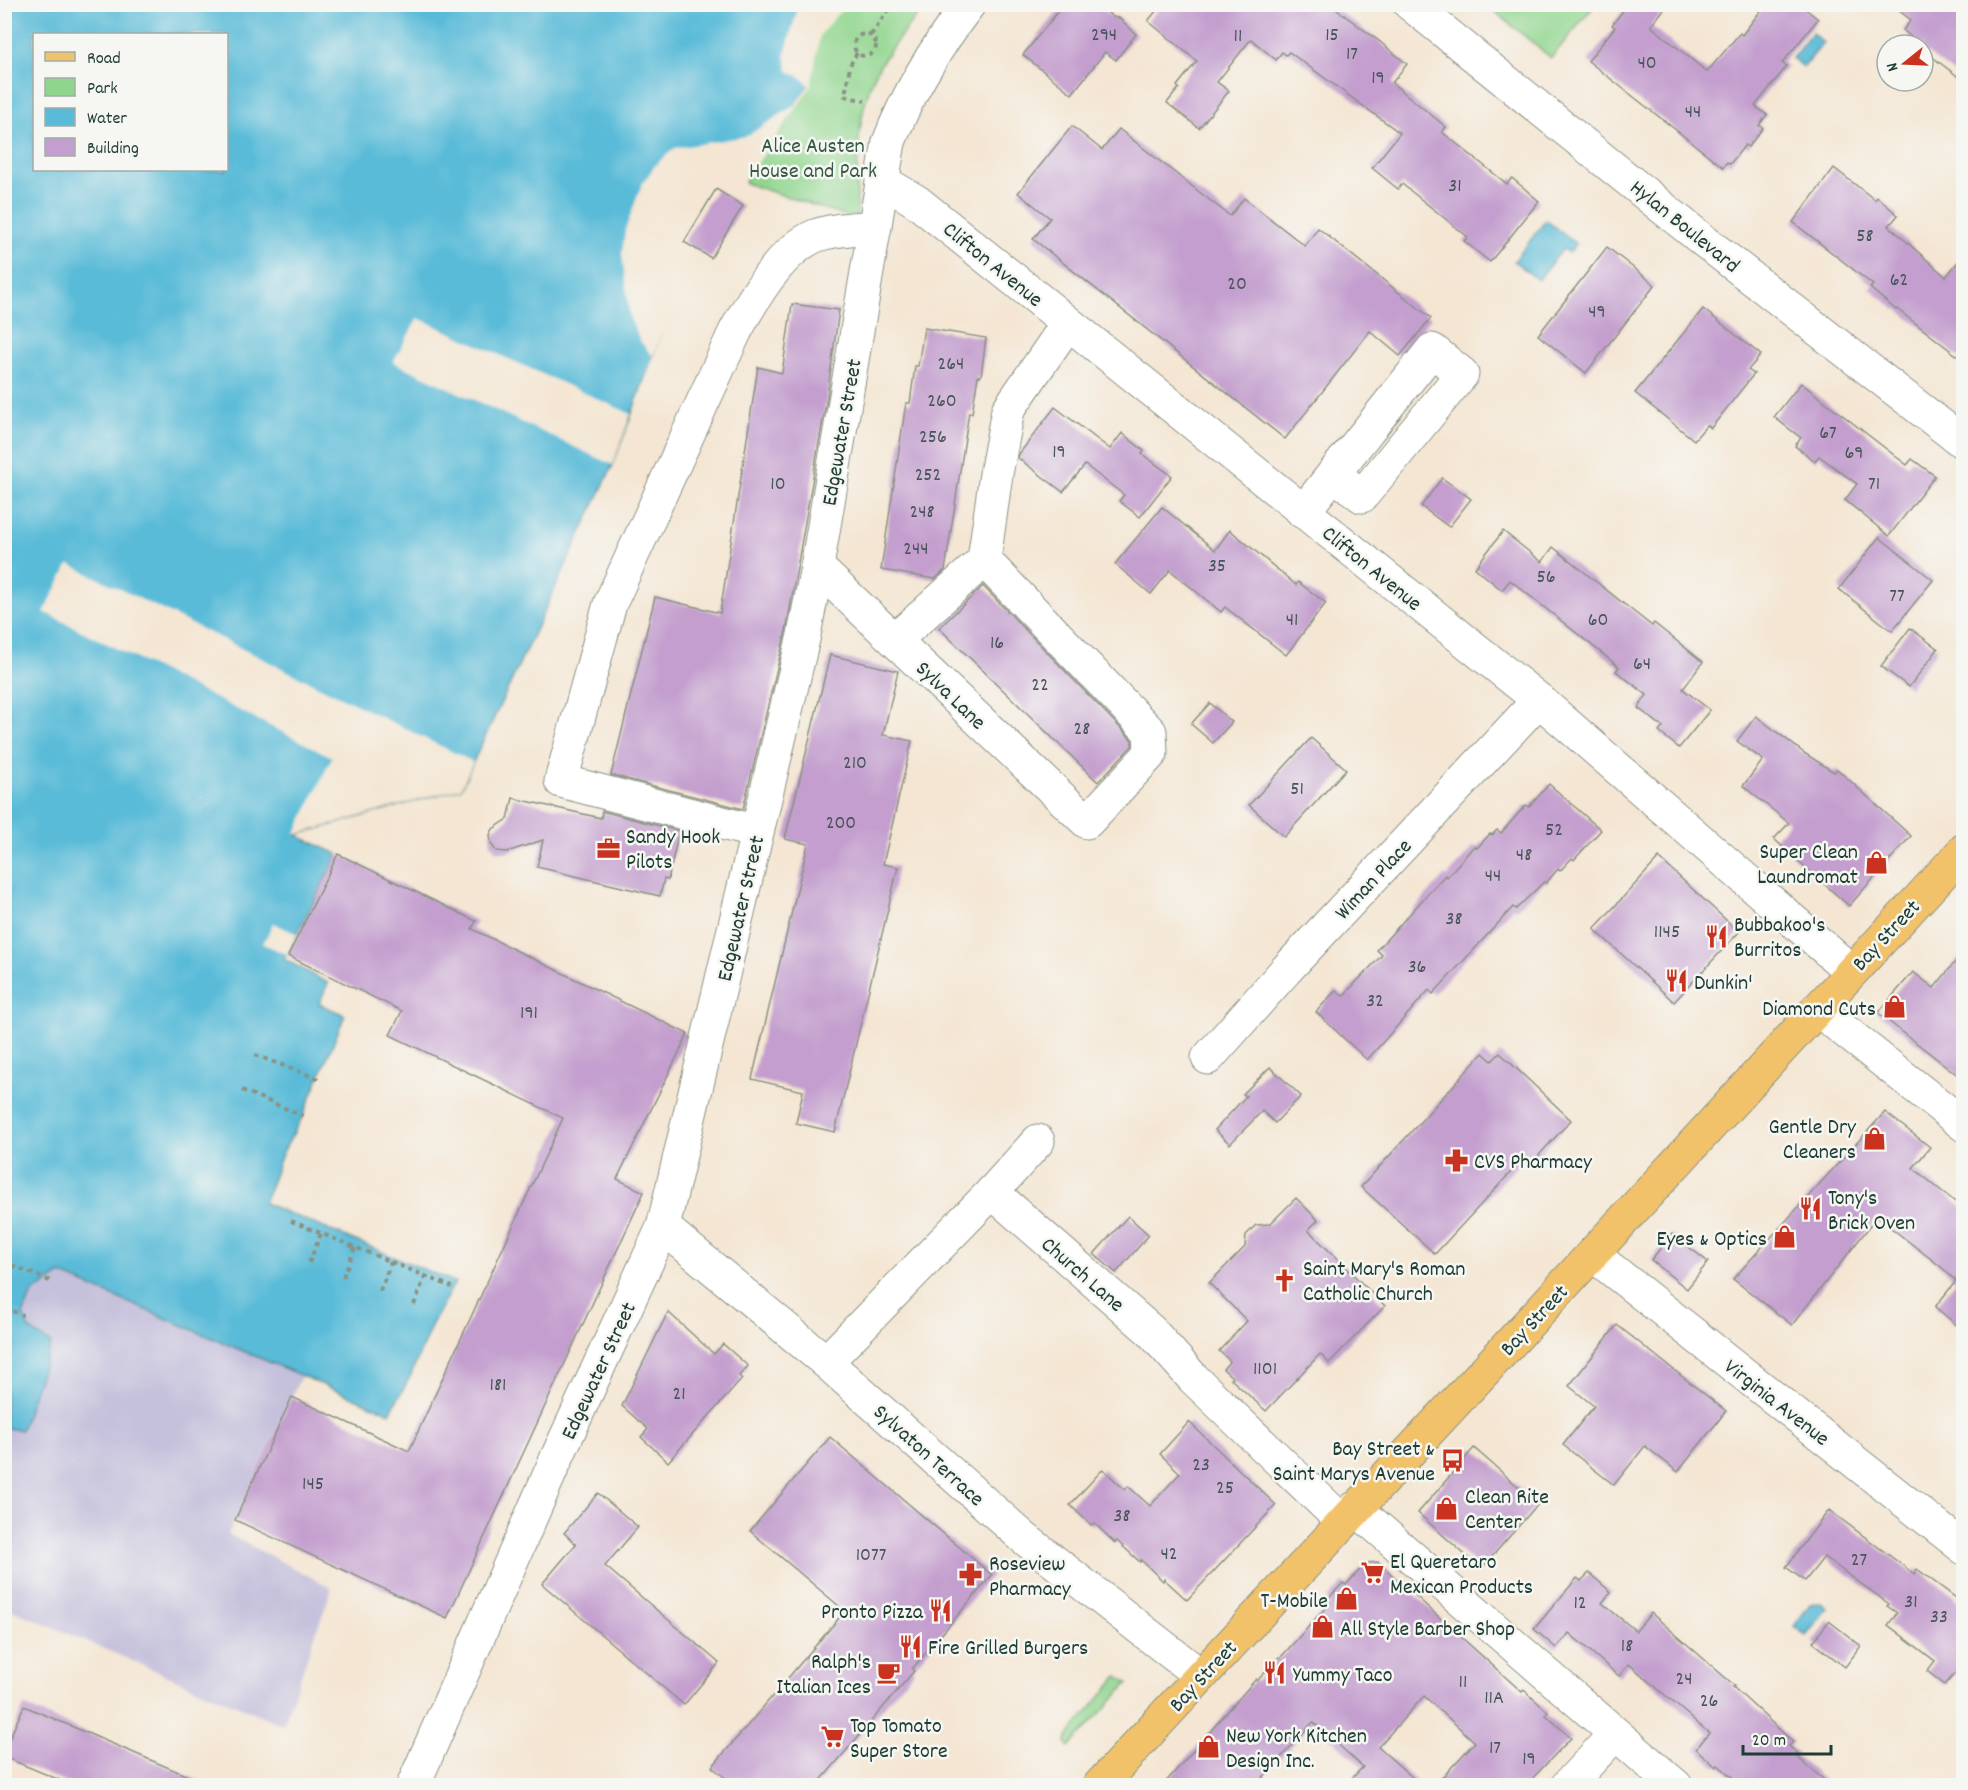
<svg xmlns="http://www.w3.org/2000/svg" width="1968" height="1790" font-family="Dekko,sans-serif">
<rect width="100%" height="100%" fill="#f6f6f2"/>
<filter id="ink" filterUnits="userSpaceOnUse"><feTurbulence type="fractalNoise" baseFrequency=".0167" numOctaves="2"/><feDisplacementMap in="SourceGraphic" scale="12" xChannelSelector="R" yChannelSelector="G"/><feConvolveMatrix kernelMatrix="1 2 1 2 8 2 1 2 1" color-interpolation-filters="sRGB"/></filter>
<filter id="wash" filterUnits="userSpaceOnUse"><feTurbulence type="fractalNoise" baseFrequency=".008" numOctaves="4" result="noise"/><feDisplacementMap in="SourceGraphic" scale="24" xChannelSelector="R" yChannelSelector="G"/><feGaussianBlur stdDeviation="1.35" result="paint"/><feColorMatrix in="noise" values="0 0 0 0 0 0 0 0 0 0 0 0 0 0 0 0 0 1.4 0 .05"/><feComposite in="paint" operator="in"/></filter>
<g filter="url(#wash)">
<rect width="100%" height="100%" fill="#f4e6d3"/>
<path fill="#c5c0db" d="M61,1274L301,1376L228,1534L332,1588L283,1725L5,1607V1428L21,1430L50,1344L29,1329L23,1315L32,1294Z"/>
<g fill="#90d58e" stroke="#588961" stroke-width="1.5">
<path d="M842,5H926C911,24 890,47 879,67C855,111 857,166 857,216L849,217L745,183L750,169L817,34Z"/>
<path d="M1487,5H1595L1551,58Z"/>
<path d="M1118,1676L1128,1683L1069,1747L1066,1742L1067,1737Z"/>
</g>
<g fill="#5abbd8" stroke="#3c7c86" stroke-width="1.5" fill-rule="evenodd">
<path d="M5,5H842L817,34L809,85L750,169L694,161L676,183L663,222L658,283L661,334L613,465L461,788L296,835L338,854L284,959L328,983L319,1004L345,1015L303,1116L282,1154L264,1203L455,1282L432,1324L410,1377L390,1413L61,1274L32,1293L23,1315L29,1329L51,1344L21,1430L5,1428ZM34,34H226V170H34Z"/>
<path d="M1812,33L1823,43L1804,67L1792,58Z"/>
<path d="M1546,220L1576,244L1569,253L1563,249L1538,280L1514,261Z"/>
<path d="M1821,1603L1827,1608L1806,1636L1794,1626L1810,1604Z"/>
</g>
<g fill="#f4e6d3">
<path d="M799,4L845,5L820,35L811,86L752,171L695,164L679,185L666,222L661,283L664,328L653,356L640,341L630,318L622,254L625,230L642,184L656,164L675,148L747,136L794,106L809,85L802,78L788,71L785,54Z"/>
<path d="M418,318L631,414L613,465L393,362Z"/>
<path d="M69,564L473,762L461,788L295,835L332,757L44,612Z"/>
<path d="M273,923L297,934L287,954L263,944Z"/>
</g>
<g id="blocks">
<g fill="#c39ece">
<path d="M1064,4H1097L1113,17L1119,18L1136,34L1116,60L1105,52L1072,94L1023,55Z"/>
<path d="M1162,4H1329L1379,41L1407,64L1392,83L1446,127L1442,132L1507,184L1512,178L1539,201L1490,262L1464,241L1468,237L1402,184L1398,189L1372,168L1400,133L1289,52L1286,55L1282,52L1276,60L1251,39L1217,82L1229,91L1199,128L1167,103L1179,88L1177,86L1197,61L1148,21Z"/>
<path d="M1628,4H1668L1651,26L1707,72L1740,33L1742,35L1766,4H1799L1818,19L1782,63L1787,66L1755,106L1767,115L1759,125L1763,128L1748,147L1745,145L1730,164L1727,162L1723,167L1588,61L1615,27L1612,25Z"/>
<path d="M1890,4H1964V81L1923,50V45H1917L1909,39L1911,37L1903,30L1911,20Z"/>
<path d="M1072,126L1102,150L1119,129L1230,216L1244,198L1305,246L1318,228L1431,318L1400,356L1370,331L1285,439L1033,239L1050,218L1018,193Z"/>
<path d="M1834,168L1875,200L1877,197L1898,215L1889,226L1946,277L1964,254V361L1897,309L1896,310L1870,288L1873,285L1793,222Z"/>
<path d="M716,189L743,206L711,258L684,242Z"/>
<path d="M1607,247L1655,285L1586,373L1538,335Z"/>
<path d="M792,304L839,310L827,397L786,631L743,809L611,775L655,597L720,613L758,367L782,373Z"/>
<path d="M1703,309L1761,355L1748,370L1754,374L1711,428L1707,425L1694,440L1635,393Z"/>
<path d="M924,328L986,338L981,376H978L972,413L969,412L945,570L935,579L881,570L906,403H910L915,366H918Z"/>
<path d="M1801,383L1907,465L1912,459L1935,476L1889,536L1845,500L1857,484L1819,456L1815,461L1795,446L1801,438L1774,417Z"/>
<path d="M1055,407L1110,449L1122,433L1144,451L1142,454L1172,476L1140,517L1119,501L1124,495L1085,465L1063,492L1018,458L1019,454Z"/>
<path d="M1442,478L1471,499L1449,527L1421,506Z"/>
<path d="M1162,507L1215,550L1230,530L1296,585L1298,582L1326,603L1286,655L1225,607L1221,612L1170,570L1151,594L1115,564Z"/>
<path d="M1503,531L1542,562L1553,547L1624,604L1652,626L1654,623L1703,662L1683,689L1710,710L1679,748L1659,732L1663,727L1638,708L1647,695L1616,671L1619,667L1510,580L1502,590L1475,568Z"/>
<path d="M1879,537L1933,580L1892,631L1839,589Z"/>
<path d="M983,586L1132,740V746L1098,782L939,628Z"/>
<path d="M1910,628L1938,649L1909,687L1881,666Z"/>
<path d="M830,655L898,671L883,735L912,741L883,864L898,867L835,1132L796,1123L803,1091L752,1079L808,844L785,839Z"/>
<path d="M1210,703L1232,722L1213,743L1191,724Z"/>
<path d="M1756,716L1804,753L1834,772L1837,769L1911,836L1849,906L1774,839L1789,823L1743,786L1763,760L1737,741Z"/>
<path d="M1311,738L1346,769L1284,837L1249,805Z"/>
<path d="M1549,784L1601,830L1574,860L1572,858L1560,871L1558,869L1546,883L1544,882L1516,909L1513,907L1433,994L1429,990L1367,1060L1316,1012L1336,990L1343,996L1382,955L1377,950L1445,875L1447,877L1474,846L1477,848L1490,834L1492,835L1497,830L1501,833L1526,805L1529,807Z"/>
<path d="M513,798L601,818L602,811L679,831L668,880L664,879L660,896L537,867L543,840L507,852L496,851L491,844L490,835L493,829L508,819Z"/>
<path d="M338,854L476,921L472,929L688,1034L617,1179L644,1192L447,1618L235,1520L292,1397L409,1451L563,1118L390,1035L402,1011L288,956Z"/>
<path d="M1659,858L1739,932L1674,1002L1594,929Z"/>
<path d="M1964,951V1080L1878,1013L1913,972L1934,988Z"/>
<path d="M1483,1053L1492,1061L1500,1053L1571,1120L1530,1165L1523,1159L1435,1254L1361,1187Z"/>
<path d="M1270,1067L1301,1096L1275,1123L1262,1111L1230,1144L1215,1130L1246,1096L1243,1094Z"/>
<path d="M1885,1112L1930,1147L1913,1168L1964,1209V1331L1935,1307L1956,1281L1940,1266L1877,1217L1792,1325L1733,1279Z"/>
<path d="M1296,1198L1318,1220L1308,1230L1385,1306L1329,1363L1320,1354L1266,1411L1231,1379L1233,1378L1223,1369L1230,1361L1219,1351L1247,1321L1209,1283L1245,1247L1246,1235L1256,1225L1270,1224Z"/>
<path d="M1128,1216L1149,1235L1116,1273L1094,1254Z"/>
<path d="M1672,1234L1708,1262L1687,1289L1651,1260Z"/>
<path d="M668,1312L714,1354L723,1344L748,1366L739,1376L742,1379L668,1462L641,1437L648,1429L622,1406Z"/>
<path d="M1617,1325L1726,1411L1678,1472L1645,1446L1614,1485L1563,1445L1594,1406L1569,1386Z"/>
<path d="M1189,1422L1276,1505L1187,1600L1164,1579L1163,1581L1141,1560L1140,1562L1117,1541L1115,1543L1094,1523L1091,1525L1070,1505L1103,1469L1125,1490L1128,1486L1150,1506L1180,1473L1160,1454Z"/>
<path d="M830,1437L992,1575L912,1669L914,1671L817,1785H734L712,1767L845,1611L750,1531Z"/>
<path d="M1474,1448L1538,1504L1481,1569L1418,1513Z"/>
<path d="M598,1493L638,1527L605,1566L719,1663L684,1705L542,1584L576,1544L564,1533Z"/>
<path d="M1829,1510L1914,1574L1917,1569L1964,1604V1663L1945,1685L1927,1671L1935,1661L1888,1625L1897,1613L1887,1606L1889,1604L1824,1557L1805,1581L1786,1567Z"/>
<path d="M1378,1562L1522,1692L1524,1690L1548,1712L1546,1715L1571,1738L1526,1785H1435L1475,1742L1424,1696L1378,1747L1421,1785H1345L1363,1767L1313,1722L1256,1785H1163L1256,1679L1257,1681L1279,1657L1280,1658L1330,1603L1327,1600L1343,1583L1346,1585L1366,1563Z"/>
<path d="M1589,1573L1611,1592L1602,1603L1636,1631L1651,1613L1735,1686L1733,1687L1793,1742L1789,1746L1798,1754L1796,1756L1830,1785H1741L1718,1765L1716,1767L1696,1749L1709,1733L1629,1664L1619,1676L1569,1633L1556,1648L1534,1629L1577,1578L1581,1581Z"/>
<path d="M1829,1621L1861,1646L1845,1667L1813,1642Z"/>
<path d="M24,1706L209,1785H72L4,1757V1751Z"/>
</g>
</g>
</g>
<g filter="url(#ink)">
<use href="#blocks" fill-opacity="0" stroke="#8a9284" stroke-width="1.5"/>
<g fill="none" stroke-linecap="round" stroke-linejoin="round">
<defs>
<g id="minor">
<path d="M1410,4L1704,241L1964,443"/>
<path d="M882,181L916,201L1539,700L1851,971"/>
<path d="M1303,512L1432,350L1462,374L1362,496L1333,474"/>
<path d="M984,560L996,474L1008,410L1068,323"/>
<path d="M817,567L1087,822L1151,753L1150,732L984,560L895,640"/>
<path d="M757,832L561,781L610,604L735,332C752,300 780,251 815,236C833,229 855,229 875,227"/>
<path d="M1817,1009L1964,1125"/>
<path d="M1208,1058L1286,970L1539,700"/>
<path d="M992,1192L1151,1331L1193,1378L1343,1522"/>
<path d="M663,1227L826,1362L1024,1538L1201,1676"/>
<path d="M1592,1254L1964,1548"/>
<path d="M826,1362L992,1192L1038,1141"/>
<path d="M1355,1508L1676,1786"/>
<path d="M413,1786L558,1455L663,1227L804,635L817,567L889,142C908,92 936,47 969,4"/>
<path d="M1567,1786L1615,1734"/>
</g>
<path id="major" d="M1099,1786L1503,1351L1964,850"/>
</defs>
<use href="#minor" stroke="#8a9284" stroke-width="35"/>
<use href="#major" stroke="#8a9284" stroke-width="35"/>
<g stroke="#8a9284" stroke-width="4" stroke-dasharray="4.5 4.5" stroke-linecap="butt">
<circle cx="865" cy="45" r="11"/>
<path d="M871,35L892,4"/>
<path d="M857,53L850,65L845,96L865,101"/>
<path d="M255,1055L319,1079"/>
<path d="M242,1090L303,1116"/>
<path d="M291,1221L452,1287"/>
<path d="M4,1262L50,1281"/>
<path d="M309,1263L321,1233"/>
<path d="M4,1274L9,1263"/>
<path d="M343,1277L355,1247"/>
<path d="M380,1291L391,1262"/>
<path d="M414,1305L425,1276"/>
<path d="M4,1308L23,1315"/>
</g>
<use href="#minor" stroke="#fff" stroke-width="33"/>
<use href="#major" stroke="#f2c26a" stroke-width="33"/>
</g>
</g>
<defs>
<symbol id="office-bare" viewBox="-9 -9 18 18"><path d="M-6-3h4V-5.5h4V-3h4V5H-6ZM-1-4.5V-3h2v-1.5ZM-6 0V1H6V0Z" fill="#c8321e" stroke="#f6f6f2" stroke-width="2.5" paint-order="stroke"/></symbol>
<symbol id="shop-bare" viewBox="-9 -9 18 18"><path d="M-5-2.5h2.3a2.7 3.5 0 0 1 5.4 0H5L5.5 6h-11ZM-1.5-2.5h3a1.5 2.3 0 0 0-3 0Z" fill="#c8321e" stroke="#f6f6f2" stroke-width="2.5" paint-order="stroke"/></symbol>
<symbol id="restaurant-bare" viewBox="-9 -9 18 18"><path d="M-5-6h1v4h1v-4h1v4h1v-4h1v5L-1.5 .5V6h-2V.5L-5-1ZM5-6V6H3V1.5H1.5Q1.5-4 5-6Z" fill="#c8321e" stroke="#f6f6f2" stroke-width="2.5" paint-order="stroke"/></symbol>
<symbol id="pharmacy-bare" viewBox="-9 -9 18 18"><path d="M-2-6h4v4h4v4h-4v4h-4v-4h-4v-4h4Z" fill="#c8321e" stroke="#f6f6f2" stroke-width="2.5" paint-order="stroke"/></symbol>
<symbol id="church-bare" viewBox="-9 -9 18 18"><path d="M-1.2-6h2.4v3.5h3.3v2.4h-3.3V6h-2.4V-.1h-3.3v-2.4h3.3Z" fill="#c8321e" stroke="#f6f6f2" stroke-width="2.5" paint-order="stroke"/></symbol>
<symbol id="bus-bare" viewBox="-9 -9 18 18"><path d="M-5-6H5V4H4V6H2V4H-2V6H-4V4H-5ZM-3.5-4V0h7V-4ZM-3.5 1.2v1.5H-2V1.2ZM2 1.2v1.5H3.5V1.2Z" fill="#c8321e" stroke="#f6f6f2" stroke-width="2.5" paint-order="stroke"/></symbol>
<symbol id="supermarket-bare" viewBox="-9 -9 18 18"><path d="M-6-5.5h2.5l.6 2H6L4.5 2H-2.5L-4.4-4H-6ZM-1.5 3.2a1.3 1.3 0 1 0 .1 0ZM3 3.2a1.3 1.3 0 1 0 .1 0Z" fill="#c8321e" stroke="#f6f6f2" stroke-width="2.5" paint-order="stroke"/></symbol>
<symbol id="cafe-bare" viewBox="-9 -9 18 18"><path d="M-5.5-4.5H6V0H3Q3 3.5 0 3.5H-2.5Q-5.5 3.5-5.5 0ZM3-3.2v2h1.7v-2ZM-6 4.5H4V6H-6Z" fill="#c8321e" stroke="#f6f6f2" stroke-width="2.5" paint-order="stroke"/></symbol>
</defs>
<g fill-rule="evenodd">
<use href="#office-bare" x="592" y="832" width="33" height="33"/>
<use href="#shop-bare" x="1860" y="846" width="33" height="33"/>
<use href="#restaurant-bare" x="1700" y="920" width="33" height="33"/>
<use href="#restaurant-bare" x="1660" y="964" width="33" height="33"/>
<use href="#shop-bare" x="1878" y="990" width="33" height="33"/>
<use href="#shop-bare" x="1858" y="1122" width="33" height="33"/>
<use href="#pharmacy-bare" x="1440" y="1144" width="33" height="33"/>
<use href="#restaurant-bare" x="1794" y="1192" width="33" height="33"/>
<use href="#shop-bare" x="1768" y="1220" width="33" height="33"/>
<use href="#church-bare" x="1268" y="1264" width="33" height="33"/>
<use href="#bus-bare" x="1436" y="1444" width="33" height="33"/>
<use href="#shop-bare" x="1430" y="1492" width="33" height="33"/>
<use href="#supermarket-bare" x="1356" y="1556" width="33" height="33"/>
<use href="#pharmacy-bare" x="954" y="1558" width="33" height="33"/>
<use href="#shop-bare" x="1330" y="1582" width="33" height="33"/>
<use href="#restaurant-bare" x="924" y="1594" width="33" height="33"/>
<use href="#shop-bare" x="1306" y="1610" width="33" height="33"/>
<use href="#restaurant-bare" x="894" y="1630" width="33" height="33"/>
<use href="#cafe-bare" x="872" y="1656" width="33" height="33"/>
<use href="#restaurant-bare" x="1258" y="1656" width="33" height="33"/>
<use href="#supermarket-bare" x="816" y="1720" width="33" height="33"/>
<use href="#shop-bare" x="1192" y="1730" width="33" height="33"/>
</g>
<g text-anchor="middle" stroke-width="5" stroke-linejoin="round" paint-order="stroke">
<g font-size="20" fill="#48555a">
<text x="1104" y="40">294</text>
<text x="1332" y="40">15</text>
<text x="1238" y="41">11</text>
<text x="1352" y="59">17</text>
<text x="1647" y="68">40</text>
<text x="1378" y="83">19</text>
<text x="1693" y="117">44</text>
<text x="1455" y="191">31</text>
<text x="1865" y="241">58</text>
<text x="1899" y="285">62</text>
<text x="1237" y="289">20</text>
<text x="1597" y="317">49</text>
<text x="951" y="369">264</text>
<text x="942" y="406">260</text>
<text x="1828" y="438">67</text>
<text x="933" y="442">256</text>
<text x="1059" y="457">19</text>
<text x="1854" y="458">69</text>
<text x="928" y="480">252</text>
<text x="778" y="489">10</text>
<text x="1874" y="489">71</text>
<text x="922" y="517">248</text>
<text x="916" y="554">244</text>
<text x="1217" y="571">35</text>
<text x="1546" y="582">56</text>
<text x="1897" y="601">77</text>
<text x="1292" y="625">41</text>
<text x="1598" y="625">60</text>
<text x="997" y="648">16</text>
<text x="1642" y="669">64</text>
<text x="1040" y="690">22</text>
<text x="1082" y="734">28</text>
<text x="855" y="768">210</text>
<text x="1297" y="794">51</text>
<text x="841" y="828">200</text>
<text x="1554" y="835">52</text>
<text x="1524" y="860">48</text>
<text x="1493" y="881">44</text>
<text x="1454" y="924">38</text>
<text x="1667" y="937">1145</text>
<text x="1417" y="972">36</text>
<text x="1375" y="1006">32</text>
<text x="529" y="1018">191</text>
<text x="1265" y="1374">1101</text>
<text x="498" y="1390">181</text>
<text x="679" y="1399">21</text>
<text x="1201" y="1470">23</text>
<text x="313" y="1489">145</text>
<text x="1225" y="1493">25</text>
<text x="1122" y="1521">38</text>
<text x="1169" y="1559">42</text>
<text x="871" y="1560">1077</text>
<text x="1859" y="1565">27</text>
<text x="1911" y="1607">31</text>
<text x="1580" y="1608">12</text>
<text x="1939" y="1622">33</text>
<text x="1627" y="1651">18</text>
<text x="1684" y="1684">24</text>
<text x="1463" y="1687">11</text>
<text x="1494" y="1703">11A</text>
<text x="1709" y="1706">26</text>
<text x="1495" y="1753">17</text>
<text x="1529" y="1764">19</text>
</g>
<g font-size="22" fill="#365b46" stroke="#f6f6f2">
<text x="813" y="152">Alice Austen<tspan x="813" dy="25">House and Park</tspan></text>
</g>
<g font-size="22" fill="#1f3d34" stroke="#f6f6f2">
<text transform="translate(1686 225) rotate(39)" y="8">Hylan Boulevard</text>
<text transform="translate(994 263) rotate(39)" y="8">Clifton Avenue</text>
<text transform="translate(840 432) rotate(-80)" y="8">Edgewater Street</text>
<text transform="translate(1373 567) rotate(39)" y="8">Clifton Avenue</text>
<text transform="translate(952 694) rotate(44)" y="8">Sylva Lane</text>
<text transform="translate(1372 878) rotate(-47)" y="8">Wiman Place</text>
<text transform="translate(739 908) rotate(-77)" y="8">Edgewater Street</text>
<text transform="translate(1885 934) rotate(-47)" y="8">Bay Street</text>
<text transform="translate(1084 1273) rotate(41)" y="8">Church Lane</text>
<text transform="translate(1533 1319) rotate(-47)" y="8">Bay Street</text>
<text transform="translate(597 1370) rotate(-65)" y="8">Edgewater Street</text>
<text transform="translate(1778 1401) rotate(38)" y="8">Virginia Avenue</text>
<text transform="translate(930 1454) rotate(42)" y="8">Sylvaton Terrace</text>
<text transform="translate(1202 1675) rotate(-47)" y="8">Bay Street</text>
</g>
<g font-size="22" fill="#1f3d34" stroke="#f6f6f2" text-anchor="start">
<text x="626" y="843">Sandy Hook<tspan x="626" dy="25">Pilots</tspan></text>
<text x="1858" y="858" text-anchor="end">Super Clean<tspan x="1858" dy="25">Laundromat</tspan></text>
<text x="1734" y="931">Bubbakoo's<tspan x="1734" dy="25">Burritos</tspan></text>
<text x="1694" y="989">Dunkin'</text>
<text x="1876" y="1015" text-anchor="end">Diamond Cuts</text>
<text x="1856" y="1133" text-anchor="end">Gentle Dry<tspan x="1856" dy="25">Cleaners</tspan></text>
<text x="1474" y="1168">CVS Pharmacy</text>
<text x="1828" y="1204">Tony's<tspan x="1828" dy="25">Brick Oven</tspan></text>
<text x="1767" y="1245" text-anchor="end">Eyes &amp; Optics</text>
<text x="1303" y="1275">Saint Mary's Roman<tspan x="1303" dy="25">Catholic Church</tspan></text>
<text x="1435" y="1455" text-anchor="end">Bay Street &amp;<tspan x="1435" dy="25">Saint Marys Avenue</tspan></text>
<text x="1465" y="1503">Clean Rite<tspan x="1465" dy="25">Center</tspan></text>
<text x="1390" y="1568">El Queretaro<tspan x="1390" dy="25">Mexican Products</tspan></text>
<text x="989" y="1570">Roseview<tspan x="989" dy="25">Pharmacy</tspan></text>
<text x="1328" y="1607" text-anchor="end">T-Mobile</text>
<text x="923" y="1618" text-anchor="end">Pronto Pizza</text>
<text x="1340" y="1635">All Style Barber Shop</text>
<text x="928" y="1654">Fire Grilled Burgers</text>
<text x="871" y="1668" text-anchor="end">Ralph's<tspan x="871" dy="25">Italian Ices</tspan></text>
<text x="1293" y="1681">Yummy Taco</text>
<text x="850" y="1732">Top Tomato<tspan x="850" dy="25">Super Store</tspan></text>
<text x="1226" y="1742">New York Kitchen<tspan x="1226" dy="25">Design Inc.</tspan></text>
</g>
</g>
<rect width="1968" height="1790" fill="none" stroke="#f6f6f2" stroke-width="24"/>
<rect x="33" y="33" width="195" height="138" fill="#f6f6f2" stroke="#a0aca6" stroke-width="1.5"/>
<rect x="45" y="52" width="30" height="9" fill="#f2c26a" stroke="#a0aca6" stroke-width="1.5"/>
<text x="87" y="63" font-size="18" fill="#1f3d34">Road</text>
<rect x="45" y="78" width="30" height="18" fill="#90d58e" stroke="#a0aca6" stroke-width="1.5"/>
<text x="87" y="93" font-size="18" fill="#1f3d34">Park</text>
<rect x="45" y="108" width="30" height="18" fill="#5abbd8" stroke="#a0aca6" stroke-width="1.5"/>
<text x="87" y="123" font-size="18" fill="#1f3d34">Water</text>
<rect x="45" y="138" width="30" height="18" fill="#c39ece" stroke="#a0aca6" stroke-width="1.5"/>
<text x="87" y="153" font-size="18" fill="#1f3d34">Building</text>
<g transform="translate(1905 63) rotate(252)"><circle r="28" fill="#f6f6f2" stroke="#a0aca6" stroke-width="1.5"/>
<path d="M0-4.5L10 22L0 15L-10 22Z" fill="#c8321e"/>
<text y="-9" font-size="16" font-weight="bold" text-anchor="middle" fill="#1f3d34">N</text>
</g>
<path d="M1743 1745v9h88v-9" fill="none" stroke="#1f3d34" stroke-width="3"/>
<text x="1752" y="1745" font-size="18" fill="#1f3d34" stroke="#f6f6f2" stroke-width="4.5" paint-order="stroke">20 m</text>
</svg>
